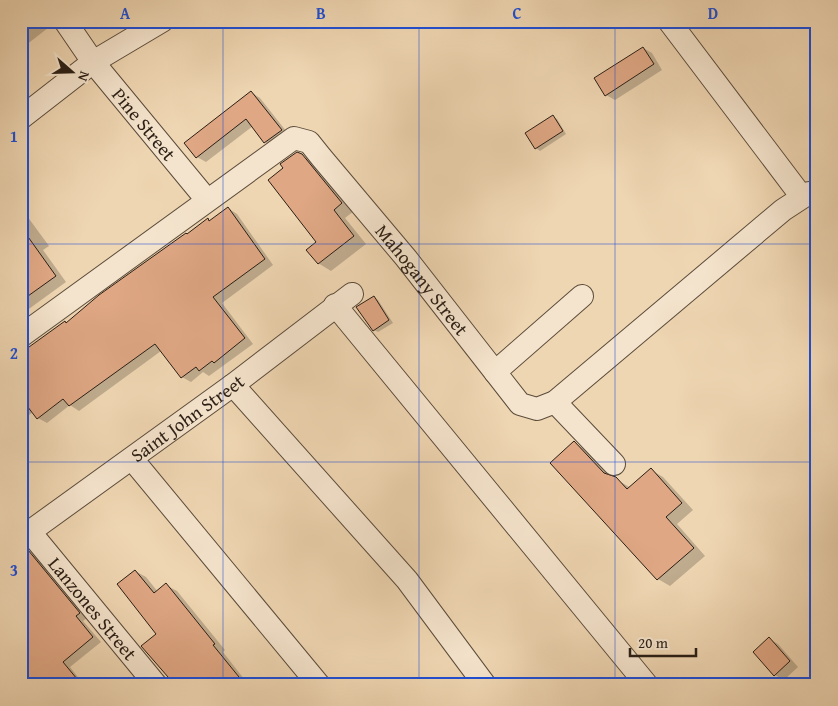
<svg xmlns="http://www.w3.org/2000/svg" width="838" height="706" font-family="'Gentium Book Plus',serif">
<rect width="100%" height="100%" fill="#efd6b2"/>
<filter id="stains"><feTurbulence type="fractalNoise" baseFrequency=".004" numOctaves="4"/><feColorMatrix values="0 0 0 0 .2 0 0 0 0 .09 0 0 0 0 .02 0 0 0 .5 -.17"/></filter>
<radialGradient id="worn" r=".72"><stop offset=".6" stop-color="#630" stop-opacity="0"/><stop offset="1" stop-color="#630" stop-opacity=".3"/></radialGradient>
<g fill="#0003">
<path d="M21,21H57L26,45L21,42Z"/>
<path d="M129,21H154L140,29Z"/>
<path d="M643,48L652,53L662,70L615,100L606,95Z"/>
<path d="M251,92L260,98L290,136L274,148L265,142L253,126L206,162L197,157Z"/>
<path d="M553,117L557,119L566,134L540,151L536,148Z"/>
<path d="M301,155L315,163L354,211L345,218L366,244L331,271L318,263V242Z"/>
<path d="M228,208L237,214L273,265L222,303L253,344L209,376L203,372L191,382L182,377L161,351L79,411L70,405L47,423L38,418L33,412L21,421V349L29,348L65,322L67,323L208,220L211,221Z"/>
<path d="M21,212L27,216L49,246L43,250L66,282L26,311L35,323L21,336Z"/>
<path d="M374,297L378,300L393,323L378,332L374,330Z"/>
<path d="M574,443L586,450L612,477L631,488L651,470L663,477L693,510L677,524L705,556L670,586L658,579L552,463Z"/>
<path d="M28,552L36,556L87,618L83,621L101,642L70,667L84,685H22Z"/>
<path d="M135,571L146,577L158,592L166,585L177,591L225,650L223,652L248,684L175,685Z"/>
<path d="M769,639L778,644L798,667L784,680L775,675Z"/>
</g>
<g fill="#dfa784" stroke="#2a1e15">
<path d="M643,47L654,64L605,96L594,78Z"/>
<path d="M251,91L282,130L264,143L246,119L196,158L184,143Z"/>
<path d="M553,115L563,131L535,149L525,133Z"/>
<path d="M297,152L302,154L342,203L334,210L354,236L318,264L306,250L316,242L268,180L283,168L280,164Z"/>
<path d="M228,207L265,259L213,297L245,338L214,363L212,361L199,371L196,367L181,378L155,344L69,406L63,399L37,419L21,398V349L29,347L65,321L66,323L99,295L186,233L187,234L208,218L209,221Z"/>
<path d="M21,227L56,276L21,301Z"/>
<path d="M374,296L389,320L373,331L356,307Z"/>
<path d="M574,441L604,473L616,477L627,489L651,468L682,503L666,517L694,548L657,580L550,463Z"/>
<path d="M28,550L80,613L76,616L93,637L63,662L82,685H21V556Z"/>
<path d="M135,570L154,593L166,583L215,644L213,645L239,677L229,685H175L141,646L156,634L117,584Z"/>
<path d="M769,637L790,661L774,676L753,652Z"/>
</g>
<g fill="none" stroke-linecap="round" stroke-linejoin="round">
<defs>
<g id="minor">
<path id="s1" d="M65,21L93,62L207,200"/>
<path d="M669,21L802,197"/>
<path d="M21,118L93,62L162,21"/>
<path d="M335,305L647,685"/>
<path id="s2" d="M21,336L294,138L309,142L321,157L406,258L520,404L537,409L555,402L783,210L809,193L817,194"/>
<path d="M495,372L582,296"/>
<path d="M233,385L407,580L485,685"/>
<path d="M555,402L614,464"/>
<path d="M132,459L319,685"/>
<path id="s3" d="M30,532L156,685"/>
<path id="s4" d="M21,538L233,385L352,294"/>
</g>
</defs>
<use href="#minor" stroke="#5b4c3c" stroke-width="24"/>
<use href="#minor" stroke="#f5e4cd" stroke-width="22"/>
</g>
<path fill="none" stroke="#1d4ed8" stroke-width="1" stroke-opacity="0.55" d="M223,21V685M419,21V685M615,21V685M21,244H817M21,462H817"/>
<g text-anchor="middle" stroke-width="5" stroke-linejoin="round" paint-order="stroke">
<g font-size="19" fill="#2a1e15" stroke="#f5e4cd">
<text dy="7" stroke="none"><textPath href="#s1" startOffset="130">Pine Street</textPath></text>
<text dy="7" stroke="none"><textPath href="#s2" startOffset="531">Mahogany Street</textPath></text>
<text dy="7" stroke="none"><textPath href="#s4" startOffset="205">Saint John Street</textPath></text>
<text dy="7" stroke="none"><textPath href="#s3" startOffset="99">Lanzones Street</textPath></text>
</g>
</g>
<rect width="838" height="706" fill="none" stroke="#efd6b2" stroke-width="55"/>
<g transform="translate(72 72) rotate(110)" stroke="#f5e4cd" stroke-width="4" paint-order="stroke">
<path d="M0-4L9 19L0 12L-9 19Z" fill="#2a1e15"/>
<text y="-8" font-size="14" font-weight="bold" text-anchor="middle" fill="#2a1e15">N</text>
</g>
<path d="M630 648v8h66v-8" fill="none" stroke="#2a1e15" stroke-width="2.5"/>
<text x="638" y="648" font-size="15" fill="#2a1e15" stroke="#f5e4cd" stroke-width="4" paint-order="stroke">20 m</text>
<rect x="28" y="28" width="782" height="650" fill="none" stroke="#1d4ed8" stroke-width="2"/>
<g font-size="16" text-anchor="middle" font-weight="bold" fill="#1d4ed8">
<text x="125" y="19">A</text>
<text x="321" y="19">B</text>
<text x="517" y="19">C</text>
<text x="713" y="19">D</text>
<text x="14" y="142">1</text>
<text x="14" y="359">2</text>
<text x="14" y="576">3</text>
</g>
<rect width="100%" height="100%" filter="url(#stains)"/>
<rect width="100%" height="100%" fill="url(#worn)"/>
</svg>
